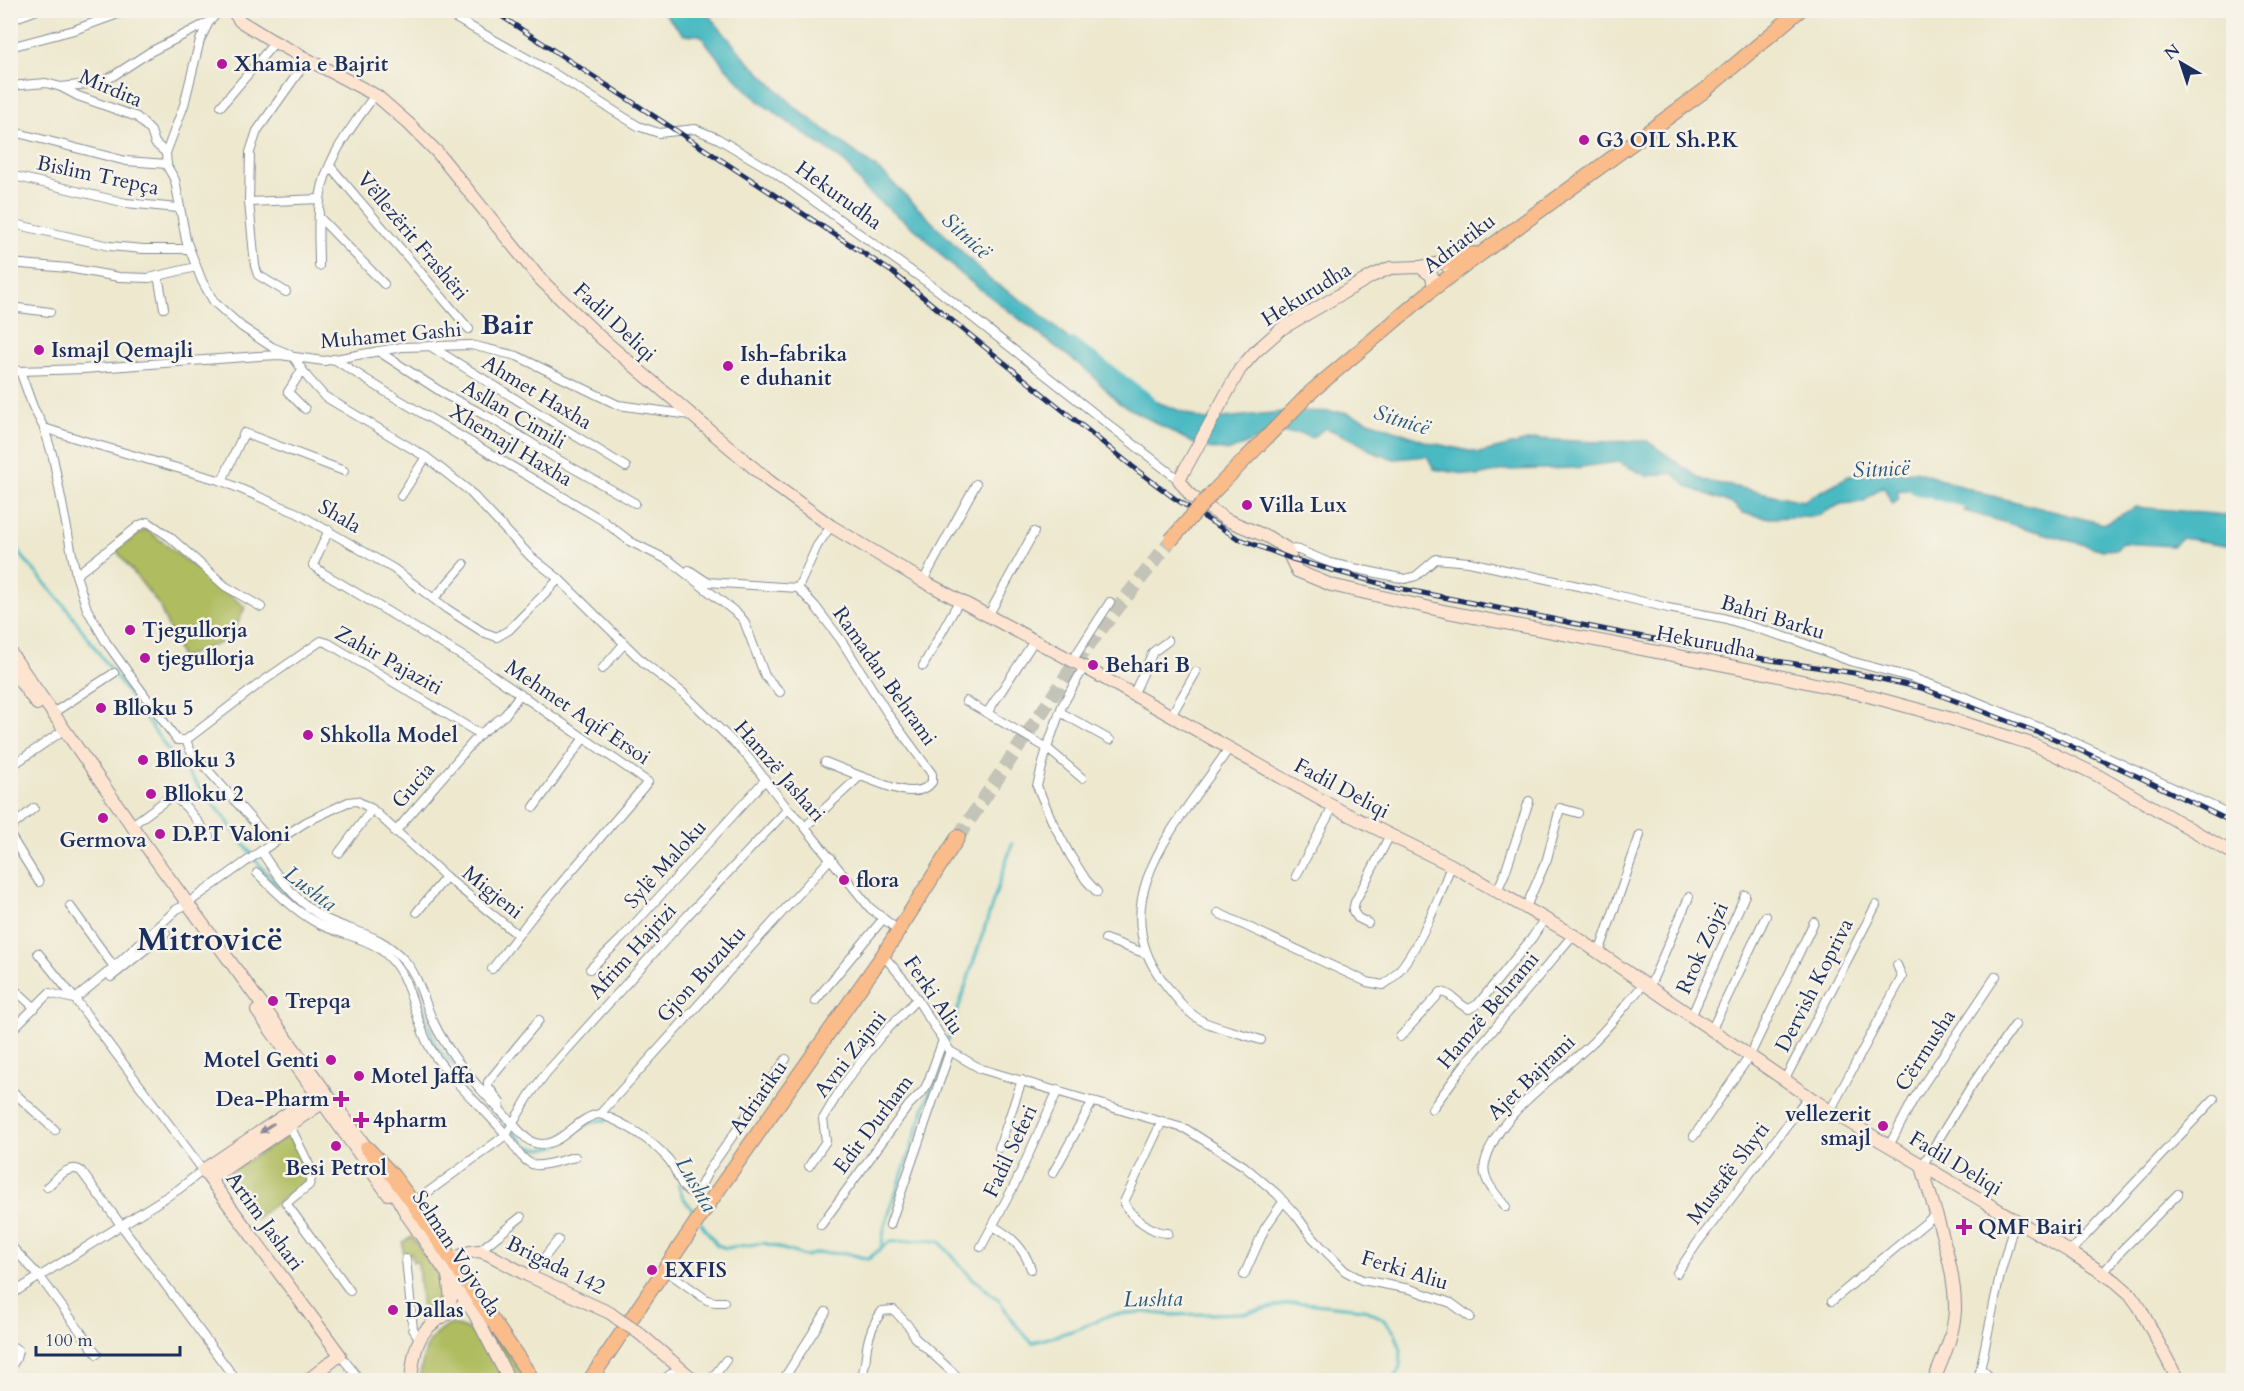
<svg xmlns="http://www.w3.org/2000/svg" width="2244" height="1391" font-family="Cardo,serif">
<rect width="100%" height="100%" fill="#f7f3e8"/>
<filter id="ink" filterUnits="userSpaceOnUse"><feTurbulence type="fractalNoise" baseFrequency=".0167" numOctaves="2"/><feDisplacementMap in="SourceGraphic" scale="12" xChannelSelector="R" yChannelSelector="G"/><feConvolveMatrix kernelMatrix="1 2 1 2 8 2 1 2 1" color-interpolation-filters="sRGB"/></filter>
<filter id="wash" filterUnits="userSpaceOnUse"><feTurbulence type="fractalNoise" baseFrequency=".008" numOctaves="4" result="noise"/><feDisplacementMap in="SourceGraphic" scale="24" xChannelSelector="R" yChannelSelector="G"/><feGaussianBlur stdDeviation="1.35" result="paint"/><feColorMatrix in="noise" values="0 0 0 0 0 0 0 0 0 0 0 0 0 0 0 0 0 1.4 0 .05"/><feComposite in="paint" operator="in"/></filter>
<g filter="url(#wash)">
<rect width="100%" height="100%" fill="#ede8ce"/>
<g fill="#afbc5e" stroke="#65765e" stroke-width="1.5">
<path d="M146,529L245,607L231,639L181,658L159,605L116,550Z"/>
<path d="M289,1135L309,1170L308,1180L255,1219L225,1175Z"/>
<path d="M412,1237L447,1289L446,1307L435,1315L419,1322L417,1316L422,1312L418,1262H413L411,1253L403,1254V1242Z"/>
<path d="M452,1324L501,1342L525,1380H419C424,1354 425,1335 452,1324Z"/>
</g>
<path fill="#4ab9c2" stroke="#327490" stroke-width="1.5" d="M662,11H705L746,59L796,108L883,173L990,280L1032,307L1116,380L1149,399L1204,420L1292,411L1344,412L1427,442L1479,453L1536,439L1596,442L1647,441L1702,480L1803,501L1849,476L1915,471L1988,495L2104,524L2136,507L2224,515L2233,520V546L2182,538L2172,546L2122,543L2117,549L2103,550L1964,511L1970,503L1962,492L1941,490L1935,500L1916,489L1897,491L1899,498L1893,504L1883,486L1863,502L1841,504L1817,516L1770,518L1743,513L1733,504L1688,487L1673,473L1647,476L1618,462L1574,468L1505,470L1477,476L1434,469L1427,456L1395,459L1375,453L1354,440L1326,428L1311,438L1301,433H1271L1230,451L1200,447L1119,403L1089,372L959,273L921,234L866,191L846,163L758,101L726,68L700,35H684Z"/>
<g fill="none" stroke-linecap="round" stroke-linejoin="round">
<g stroke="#4ab9c2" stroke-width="3">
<path d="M10,542L68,610L166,747L221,813L267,875L291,897"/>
<path d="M406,974L417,993L436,1046L526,1146C564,1160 574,1119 607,1120"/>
<path d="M948,1040L1012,844"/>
<path d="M678,1185L683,1197L696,1215"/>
<path d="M701,1223L717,1245L726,1248L764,1243L805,1256L819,1253H846L868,1259L889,1242L928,1240L940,1242L971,1277L999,1300L1015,1324L1032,1343L1078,1329L1110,1315L1145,1312L1170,1315L1246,1313L1295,1302L1363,1309L1382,1318L1395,1333L1401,1350L1400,1367L1394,1380"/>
<path d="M881,1248L885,1225L944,1050"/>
</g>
<g stroke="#4ab9c2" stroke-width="16">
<path d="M1072,346L1148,402"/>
<path d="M1917,487L1988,505"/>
</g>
</g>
</g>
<g filter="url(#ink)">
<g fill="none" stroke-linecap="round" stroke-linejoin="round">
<path stroke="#c3c3b8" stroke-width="14" stroke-dasharray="14 7" stroke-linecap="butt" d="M958,837L1079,657L1171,540"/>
<defs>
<g id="street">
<path d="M220,10L209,22L200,40L184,105L166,153L167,166L175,180L186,240L202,281L214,302L242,327L272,347L289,354"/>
<path d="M441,10L553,73L638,126L659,133L695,129L717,138L771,170L939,291L1179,480"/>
<path d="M10,20L37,10"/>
<path d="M10,47L74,30L129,10"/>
<path d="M10,86L46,83L61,87L97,83L113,76L150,52L209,22"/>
<path d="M61,87L78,96L137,117L151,131L155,143L166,153"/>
<path d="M221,106L275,42"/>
<path d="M10,131L126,161L167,164"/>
<path d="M330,166L469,329"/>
<path d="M10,175L126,203L178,208"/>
<path d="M249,202L320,199"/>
<path d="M319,217L384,284"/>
<path d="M10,223L109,246L144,249H189"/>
<path d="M10,263L68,268L119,277L149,278L196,267"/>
<path d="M319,266C319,245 317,222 320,201C323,162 353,125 375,95"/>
<path d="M158,276L164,308"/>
<path d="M286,292L258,275L255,266L249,202L250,152L257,131L308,59"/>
<path d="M10,307L50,312"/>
<path d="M430,346L626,467"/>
<path d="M378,351L446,395L496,421L557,459L635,503"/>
<path d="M294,358L308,378L324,396L426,457L468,490L531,557L559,579L644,663L683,693L727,736L747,756L787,808L800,821L870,908L899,931"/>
<path d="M334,359L386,392L602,520L631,542L670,561L739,615L744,621L765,676L780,692"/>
<path d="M10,369L20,371L83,369L259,356L280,355L324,361L402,347L471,345L517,356L618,405L690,415"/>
<path d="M302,370L288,392L305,409"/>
<path d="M20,371L33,407L44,428L53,457L76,575L87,609L106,642L177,740H186L259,684L321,641L328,643L480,734"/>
<path d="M44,428L94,444L222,481L297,513L394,569L447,609L483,632L497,637L509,630L559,579"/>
<path d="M222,481L244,433L344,471"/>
<path d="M401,496L426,457"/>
<path d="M329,530L313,565L323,573L479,666L648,782L532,917L492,969"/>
<path d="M1286,548L1299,550L1330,563L1405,579L1416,576L1436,559L1469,562L1596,590L1668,608L1723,618L1795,640L1850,661L1910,677L1970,699L2065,738L2234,816"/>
<path d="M689,570L707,582L798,588"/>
<path d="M76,575L140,525L148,522L170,537L225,586L261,607"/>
<path d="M923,581L976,484"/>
<path d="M433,598L439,593L464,564"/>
<path d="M988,616L1034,532"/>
<path d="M1072,661L1110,602"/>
<path d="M923,666L959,601"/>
<path d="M1084,667L1062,706L1047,748L1037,786L1052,821L1070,855L1086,880L1097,892"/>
<path d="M602,669L624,644"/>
<path d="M1133,695L1153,652L1168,641"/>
<path d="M966,701L1047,748L1082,778"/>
<path d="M1060,712L1110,740"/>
<path d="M53,713L114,673"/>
<path d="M987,713L1034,641"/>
<path d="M1171,716L1196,672"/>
<path d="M186,740L190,750L269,839L271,844"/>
<path d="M1229,748C1185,816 1100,897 1162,980C1174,995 1186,1013 1204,1022C1221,1029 1243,1034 1261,1040"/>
<path d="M825,762L860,776"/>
<path d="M10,767L58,734"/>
<path d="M534,807L583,739"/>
<path d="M132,825L173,795L186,807L209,836"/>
<path d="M805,827L860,776C880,782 917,803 932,782V774L888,714L841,640L815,606L798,588L817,546L831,526"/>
<path d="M10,828L34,808"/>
<path d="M395,832L480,734L505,715L520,694"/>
<path d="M10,835L39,882"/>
<path d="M261,851C277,877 298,904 326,919C358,934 379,933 405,961C419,977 424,1001 432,1019C450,1059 482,1091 512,1123C518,1129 524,1138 532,1142C559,1153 574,1117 600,1114C625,1123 652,1140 669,1160C677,1170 681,1190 692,1193L700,1187L709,1170L786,1059"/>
<path d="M339,853L372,809"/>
<path d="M257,873C275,891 295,911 317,923C337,934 362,936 380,949C411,971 412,1011 427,1042C442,1074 484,1107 507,1136C514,1145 522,1162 535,1165C543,1167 565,1159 575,1157"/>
<path d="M1296,876L1333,807"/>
<path d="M1497,891L1505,873L1529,801"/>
<path d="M188,903L261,851L306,822L348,802L357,801L372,809L446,877L518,935"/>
<path d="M70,906L114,967"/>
<path d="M1526,907L1547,859L1560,808L1578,813"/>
<path d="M417,912L446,877"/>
<path d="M1218,913L1367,982L1383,985C1412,968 1440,897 1451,865"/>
<path d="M1368,923L1358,918L1353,911L1355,902L1390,835"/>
<path d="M1105,939L1147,954"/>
<path d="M1599,953L1640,835"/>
<path d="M883,955L906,982L950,1051L981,1069L1186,1129L1244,1166L1277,1194L1296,1215L1312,1237L1345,1271L1362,1280L1410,1289L1451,1303L1470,1317"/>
<path d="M590,969L621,939L765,780"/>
<path d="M111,977L166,933"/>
<path d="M10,985L35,1008"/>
<path d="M1649,988L1689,897"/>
<path d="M75,999L114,967L177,909L184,906"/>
<path d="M815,1001L883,919"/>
<path d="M1691,1017L1745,895"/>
<path d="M1711,1031L1766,916"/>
<path d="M10,1032L49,993L74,999"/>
<path d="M1400,1037L1441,992C1452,993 1458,1005 1469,1009L1478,1004L1532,938L1545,918"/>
<path d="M1784,1081L1876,905"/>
<path d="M10,1089L55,1130"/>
<path d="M1432,1109L1468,1060L1573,935"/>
<path d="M499,1110L500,1103L488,1086V1082L539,1020"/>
<path d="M1830,1111L1902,977L1897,965"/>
<path d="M600,1114L831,858"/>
<path d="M1162,1121L1124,1202C1129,1216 1154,1234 1168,1233"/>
<path d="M290,1126L313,1173L309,1185L286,1203L350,1291"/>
<path d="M1694,1136L1749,1057L1814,922"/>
<path d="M1889,1146L1913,1100L1996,976"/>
<path d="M999,1148L1022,1080"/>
<path d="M809,1166L826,1141L823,1119L843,1085L880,1037L917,999"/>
<path d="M1922,1166L1972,1085L2015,1025"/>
<path d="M1053,1173L1093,1101"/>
<path d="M47,1187C56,1179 69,1163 81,1171L236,1380"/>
<path d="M413,1203L506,1135L529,1096L546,1073L687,916L788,809"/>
<path d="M1506,1207C1497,1195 1481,1180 1485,1163C1497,1113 1557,1077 1592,1043C1611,1025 1626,1004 1644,984"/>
<path d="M821,1225L909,1105L924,1090L928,1082L943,1040"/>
<path d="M890,1225L950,1051"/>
<path d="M993,1226C1012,1237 1024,1248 1031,1269"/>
<path d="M10,1245L40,1277L97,1354"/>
<path d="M981,1247L1016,1182L1058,1090"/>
<path d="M479,1251L521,1217"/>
<path d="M2070,1252L2214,1099"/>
<path d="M406,1259L413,1329L419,1338"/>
<path d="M665,1270L707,1300L715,1302H724"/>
<path d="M1677,1273L1698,1242L1809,1096"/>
<path d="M2103,1273L2122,1250L2178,1194"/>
<path d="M527,1275L533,1272L558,1240"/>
<path d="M1244,1275L1265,1228L1283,1202"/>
<path d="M10,1295L179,1189L203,1170L75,999L38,953"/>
<path d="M1832,1301L1935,1215"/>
<path d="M10,1345L18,1350L16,1359L10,1368"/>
<path d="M340,1355L360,1380"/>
<path d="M1980,1368L1993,1380"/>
<path d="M663,1380L680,1367"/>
<path d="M711,1380L726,1360"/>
<path d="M783,1380L826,1312"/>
<path d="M860,1380C866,1369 865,1360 867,1347C869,1334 874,1322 882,1311L894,1310L911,1329L914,1337L961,1380"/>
<path d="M1978,1380L2000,1275L2015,1220"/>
</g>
<g id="secondary">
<path d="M232,10L240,21L271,40L377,96L408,123L437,152L540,279L600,337L769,481L831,526L923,581L1084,667L1343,812L1451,865L1573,935L1830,1111L2070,1252L2115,1281L2130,1294L2140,1308L2178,1380"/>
<path d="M1420,267L1432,276L1434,288"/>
<path d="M1450,269L1444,262L1420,267L1390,268L1372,276L1281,329L1255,352L1240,369L1179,480L1191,496L1227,520L1268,537L1286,548L1297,571L1331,585L1448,612L1751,670L1861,694L1935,714L2035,745L2097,775L2234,854"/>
<path d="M10,652L158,863L371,1154"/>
<path d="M10,668L37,704"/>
<path d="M257,1011L388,1194"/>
<path d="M1922,1166C1933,1209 1956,1266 1955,1310C1954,1334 1943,1358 1934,1380"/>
<path d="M381,1169L407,1215L474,1313L509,1380"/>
<path d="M210,1179L328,1099"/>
<path d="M452,1259L470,1252L479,1251L488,1254L527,1275L610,1313L618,1319"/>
<path d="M443,1315L451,1299L448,1275"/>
<path d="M639,1333L694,1380"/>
<path d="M308,1380L340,1355L203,1170L321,1091"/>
<path d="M411,1380C416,1329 424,1326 468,1303"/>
</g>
<g id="primary">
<path d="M1444,262L1474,254"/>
<path d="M1312,391L1434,288L1704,91L1800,10"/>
<path d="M367,1148L393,1176L413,1203L533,1380"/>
<path d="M590,1380L714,1196L883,955L958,837"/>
</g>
</defs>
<use href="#street" stroke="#848c96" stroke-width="10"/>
<use href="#secondary" stroke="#848c96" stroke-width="14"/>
<use href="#primary" stroke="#848c96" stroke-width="16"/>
<use href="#street" stroke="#fff" stroke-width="8"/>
<use href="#secondary" stroke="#fde4d0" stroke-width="12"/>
<use href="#primary" stroke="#f9bc8a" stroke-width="14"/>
<defs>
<path id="rail" d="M492,10L892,272L1138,471L1174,498L1237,538L1292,559L1393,587L1622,633L1764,659L1854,673L1921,688L2055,739L2139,777L2234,823"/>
</defs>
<use href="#rail" stroke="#1b2f5e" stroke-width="5"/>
<use href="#rail" stroke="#f7f3e8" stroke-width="3" stroke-dasharray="9" stroke-linecap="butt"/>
<defs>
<path id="secondary-bridge" d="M618,1319L639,1333"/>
<path id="primary-bridge" d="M1171,540L1214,491L1312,391"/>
</defs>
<use href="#secondary-bridge" stroke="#848c96" stroke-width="14" stroke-linecap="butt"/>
<use href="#primary-bridge" stroke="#848c96" stroke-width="16" stroke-linecap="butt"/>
<use href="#secondary-bridge" stroke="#fde4d0" stroke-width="12"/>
<use href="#primary-bridge" stroke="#f9bc8a" stroke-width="14"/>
</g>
<defs><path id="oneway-solid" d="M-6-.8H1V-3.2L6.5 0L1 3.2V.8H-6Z" transform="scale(1.5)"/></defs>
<use fill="#8c8a97" href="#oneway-solid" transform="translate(267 1128) rotate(146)"/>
</g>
<g fill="#b5179e" stroke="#f7f3e8" stroke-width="2">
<circle cx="222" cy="64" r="6"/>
<circle cx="1584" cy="140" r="6"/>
<circle cx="39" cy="350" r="6"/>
<circle cx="728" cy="366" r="6"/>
<circle cx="1247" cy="505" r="6"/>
<circle cx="130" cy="630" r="6"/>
<circle cx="145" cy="658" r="6"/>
<circle cx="1093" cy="665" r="6"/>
<circle cx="101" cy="708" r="6"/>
<circle cx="308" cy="735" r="6"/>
<circle cx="143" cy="760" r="6"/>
<circle cx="151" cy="794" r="6"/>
<circle cx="103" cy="818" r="6"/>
<circle cx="160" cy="834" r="6"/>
<circle cx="844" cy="880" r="6"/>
<circle cx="273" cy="1001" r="6"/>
<circle cx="331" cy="1060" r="6"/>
<circle cx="359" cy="1076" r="6"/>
<path d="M338 1090h6v6h6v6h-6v6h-6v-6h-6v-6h6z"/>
<path d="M358 1111h6v6h6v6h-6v6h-6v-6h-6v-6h6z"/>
<circle cx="1883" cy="1126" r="6"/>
<circle cx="336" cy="1146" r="6"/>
<path d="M1961 1218h6v6h6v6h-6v6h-6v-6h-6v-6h6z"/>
<circle cx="652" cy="1270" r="6"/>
<circle cx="393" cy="1310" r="6"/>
</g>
<g text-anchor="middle" stroke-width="5" stroke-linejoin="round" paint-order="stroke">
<g font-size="21" font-weight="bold" fill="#1b2f5e" stroke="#f7f3e8" text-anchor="start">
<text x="234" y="71">Xhamia e Bajrit</text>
<text x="1596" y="147">G3 OIL Sh.P.K</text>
<text x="51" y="357">Ismajl Qemajli</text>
<text x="740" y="361">Ish-fabrika<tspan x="740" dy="24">e duhanit</tspan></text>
<text x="1259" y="512">Villa Lux</text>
<text x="142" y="637">Tjegullorja</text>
<text x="157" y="665">tjegullorja</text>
<text x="1105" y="672">Behari B</text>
<text x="113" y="715">Blloku 5</text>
<text x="320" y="742">Shkolla Model</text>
<text x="155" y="767">Blloku 3</text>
<text x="163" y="801">Blloku 2</text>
<text x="172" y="841">D.P.T Valoni</text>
<text x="103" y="847" text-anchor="middle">Germova</text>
<text x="856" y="887">flora</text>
<text x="285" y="1008">Trepqa</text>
<text x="319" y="1067" text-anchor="end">Motel Genti</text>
<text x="371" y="1083">Motel Jaffa</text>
<text x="329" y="1106" text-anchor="end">Dea-Pharm</text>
<text x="1871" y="1121" text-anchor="end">vellezerit<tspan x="1871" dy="24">smajl</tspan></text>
<text x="373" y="1127">4pharm</text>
<text x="336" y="1175" text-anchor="middle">Besi Petrol</text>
<text x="1978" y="1234">QMF Bairi</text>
<text x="664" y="1277">EXFIS</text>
<text x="405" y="1317">Dallas</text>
</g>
<g font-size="21" fill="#1b2f5e" stroke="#f7f3e8">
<text transform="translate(111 88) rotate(23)" y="7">Mirdita</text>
<text transform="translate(98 175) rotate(12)" y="7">Bislim Trepça</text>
<text transform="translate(839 195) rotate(36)" y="7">Hekurudha</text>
<text transform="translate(413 236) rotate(50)" y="7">Vëllezërit Frashëri</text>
<text transform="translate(1459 243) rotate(-37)" y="7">Adriatiku</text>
<text transform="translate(1306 294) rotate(-32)" y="7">Hekurudha</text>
<text transform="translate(615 322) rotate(43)" y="7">Fadil Deliqi</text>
<text transform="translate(391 335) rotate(-5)" y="7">Muhamet Gashi</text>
<text transform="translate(537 392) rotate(31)" y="7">Ahmet Haxha</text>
<text transform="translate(514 414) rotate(30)" y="7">Asllan Cimili</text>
<text transform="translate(511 445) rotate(31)" y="7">Xhemajl Haxha</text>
<text transform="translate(340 516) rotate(30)" y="7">Shala</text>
<text transform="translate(1773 617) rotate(17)" y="7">Bahri Barku</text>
<text transform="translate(1706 642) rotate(11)" y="7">Hekurudha</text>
<text transform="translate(389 660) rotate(29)" y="7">Zahir Pajaziti</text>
<text transform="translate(885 676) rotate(55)" y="7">Ramadan Behrami</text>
<text transform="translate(578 712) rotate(34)" y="7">Mehmet Aqif Ersoi</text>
<text transform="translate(780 771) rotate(49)" y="7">Hamzë Jashari</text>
<text transform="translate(413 785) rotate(-49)" y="7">Gucia</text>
<text transform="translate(1342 788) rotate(28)" y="7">Fadil Deliqi</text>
<text transform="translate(665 864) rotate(-48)" y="7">Sylë Maloku</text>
<text transform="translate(493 892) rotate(39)" y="7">Migjeni</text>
<text transform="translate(1702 948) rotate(-66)" y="7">Rrok Zojzi</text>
<text transform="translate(632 951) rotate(-48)" y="7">Afrim Hajrizi</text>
<text transform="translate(701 974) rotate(-48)" y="7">Gjon Buzuku</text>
<text transform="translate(1814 985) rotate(-63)" y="7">Dervish Kopriva</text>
<text transform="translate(934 995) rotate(56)" y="7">Ferki Aliu</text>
<text transform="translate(1488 1010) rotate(-50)" y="7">Hamzë Behrami</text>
<text transform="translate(1925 1050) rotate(-57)" y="7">Cërrnusha</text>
<text transform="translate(850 1054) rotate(-52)" y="7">Avni Zajmi</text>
<text transform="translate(1531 1077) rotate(-44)" y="7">Ajet Bajrami</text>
<text transform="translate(758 1097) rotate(-55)" y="7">Adriatiku</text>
<text transform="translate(873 1124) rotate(-53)" y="7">Edit Durham</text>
<text transform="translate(1010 1151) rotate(-65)" y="7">Fadil Seferi</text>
<text transform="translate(1956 1163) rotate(31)" y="7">Fadil Deliqi</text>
<text transform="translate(1728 1173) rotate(-53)" y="7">Mustafë Shyti</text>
<text transform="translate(265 1221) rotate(54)" y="7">Artim Jashari</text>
<text transform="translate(457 1253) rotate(57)" y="7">Selman Vojvoda</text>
<text transform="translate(556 1265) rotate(26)" y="7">Brigada 142</text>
<text transform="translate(1405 1270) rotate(17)" y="7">Ferki Aliu</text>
</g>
<g font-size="22" font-style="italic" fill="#29587c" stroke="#f7f3e8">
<text transform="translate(967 235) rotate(42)" y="8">Sitnicë</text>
<text transform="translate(1402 419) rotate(17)" y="8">Sitnicë</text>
<text transform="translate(1881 468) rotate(-3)" y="8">Sitnicë</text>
<text transform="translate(311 888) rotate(37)" y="8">Lushta</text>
<text transform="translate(697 1184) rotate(60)" y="8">Lushta</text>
<text transform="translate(1153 1298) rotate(-1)" y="8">Lushta</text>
</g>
<g font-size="27" font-weight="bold" fill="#1b2f5e" stroke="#f7f3e8">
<text x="507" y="334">Bair</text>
</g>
<g font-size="33" font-weight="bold" fill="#1b2f5e" stroke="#f7f3e8">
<text x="210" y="950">Mitrovicë</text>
</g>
</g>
<rect width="2244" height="1391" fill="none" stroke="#f7f3e8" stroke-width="36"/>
<g transform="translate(2181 63) rotate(321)" stroke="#f7f3e8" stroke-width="4.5" paint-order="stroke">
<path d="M0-4.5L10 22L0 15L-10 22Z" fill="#1b2f5e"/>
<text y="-9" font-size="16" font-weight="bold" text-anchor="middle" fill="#1b2f5e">N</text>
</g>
<path d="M36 1346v9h144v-9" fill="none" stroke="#1b2f5e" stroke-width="3"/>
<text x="45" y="1346" font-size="18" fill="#1b2f5e" stroke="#f7f3e8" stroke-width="4.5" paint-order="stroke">100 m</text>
</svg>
